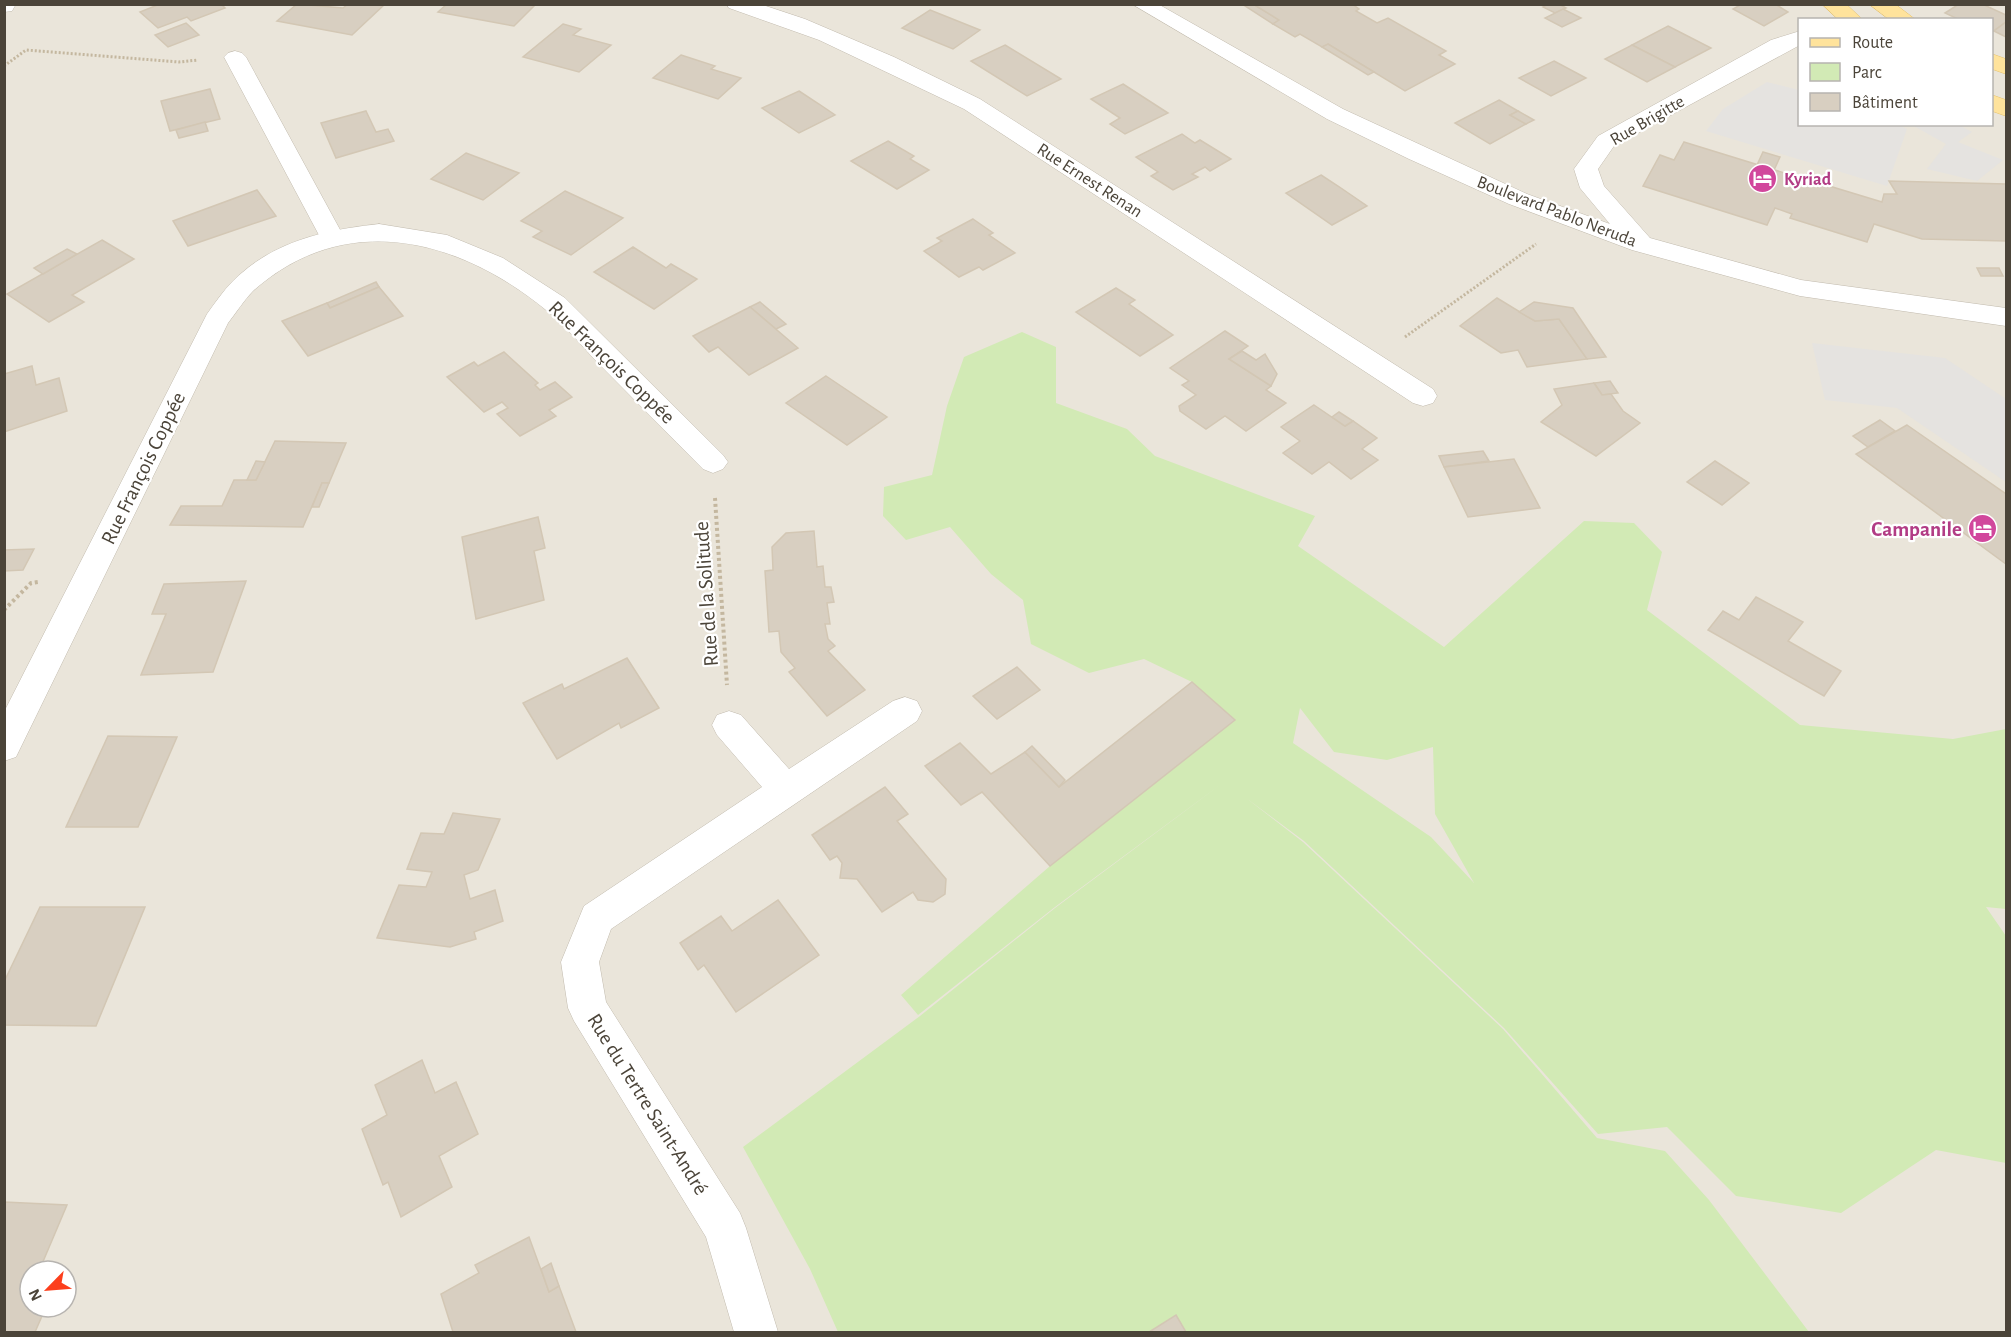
<svg xmlns="http://www.w3.org/2000/svg" width="2011" height="1337" font-family="'Alegreya Sans',sans-serif">
<rect width="100%" height="100%" fill="#f6f3ec"/>
<path fill="#eae5da" fill-rule="evenodd" d="M5,5H2006V1332H5ZM1800,20H1992V124H1800ZM30,1271H66V1307H30Z"/>
<path fill="#d2eab5" fill-rule="evenodd" d="M1022,332L1056,347V403L1127,429L1155,456L1315,516L1298,546L1444,647L1584,521L1634,523L1662,552L1647,610L1800,725L1953,739L2006,729V909L1986,907L2006,936V1163L1936,1150L1841,1213L1736,1196L1667,1127L1598,1134L1504,1028L1304,841L1246,798L1303,842L1503,1029L1597,1138L1665,1151L1709,1200L1809,1332H838L810,1269L743,1147L920,1016L1055,908L1224,782L1055,907L918,1015L901,995L1050,866L1235,720L1192,682L1144,659L1089,673L1031,644L1023,600L991,574L950,527L906,540L883,516L884,487L932,475L947,406L964,357ZM1300,708L1334,752L1387,760L1433,747L1435,814L1474,883L1431,837L1293,743Z"/>
<g fill="#e5e3e0">
<path d="M1767,82L1799,90L1800,124H1897L1907,129L1887,186L1706,131L1723,109Z"/>
<path d="M1912,125H1959L1972,132L1958,142L2003,160L1977,181L1927,169L1946,144Z"/>
<path d="M1812,343L1945,358L2006,399V482L1897,408L1825,400Z"/>
</g>
<g fill="#d8cfc1" stroke="#d3c7b4" stroke-width="1.5">
<path d="M160,4H221L225,8L191,21L187,17L158,28L140,12Z"/>
<path d="M297,4L343,8L348,4H385L352,35L277,21Z"/>
<path d="M447,4H536L514,26L438,12Z"/>
<path d="M1242,4H1253L1279,20L1273,24Z"/>
<path d="M1253,4H1352L1359,9L1356,11L1377,23L1388,18L1446,51L1439,55L1455,64L1405,91L1328,44L1322,47L1300,34L1295,37L1273,24L1279,20Z"/>
<path d="M1548,4H1559L1566,8L1555,13L1543,7Z"/>
<path d="M1742,4H1775L1788,12L1764,26L1733,9Z"/>
<path d="M1959,4H1982L2006,15V22L1992,32V20H1960L1945,13Z"/>
<path d="M1563,9L1581,18L1562,27L1545,18Z"/>
<path d="M930,10L980,30L953,49L902,28Z"/>
<path d="M2006,22V37L1994,31Z"/>
<path d="M186,23L199,35L168,47L155,35Z"/>
<path d="M563,24L581,29L573,35L611,45L579,72L523,57Z"/>
<path d="M1668,26L1711,48L1675,67L1632,45Z"/>
<path d="M1328,44L1374,72L1368,75L1322,47Z"/>
<path d="M1005,45L1061,79L1027,96L971,61Z"/>
<path d="M1632,45L1675,67L1647,82L1605,59Z"/>
<path d="M681,55L715,66L711,69L741,78L718,99L653,78Z"/>
<path d="M1554,61L1586,78L1551,96L1519,78Z"/>
<path d="M1123,84L1168,113L1125,134L1110,124L1120,118L1091,99Z"/>
<path d="M210,89L220,119L170,131L161,101Z"/>
<path d="M799,91L819,104L835,115L799,133L762,108Z"/>
<path d="M1499,100L1518,111L1510,115L1526,124L1490,144L1455,123Z"/>
<path d="M366,111L376,132L388,129L394,141L336,158L321,123Z"/>
<path d="M1518,111L1534,120L1526,124L1510,115Z"/>
<path d="M205,122L208,131L179,138L176,130Z"/>
<path d="M1182,134L1195,143L1200,140L1231,159L1210,171L1205,167L1192,174L1198,177L1173,190L1151,176L1158,172L1136,157Z"/>
<path d="M888,141L914,156L910,159L929,170L897,189L851,161Z"/>
<path d="M1684,142L1791,175L1789,179L1804,184L1806,179L1882,202L1884,194H1897L1889,181L2006,184V241L1922,239L1874,224L1867,242L1790,218L1792,214L1775,208L1767,225L1643,186L1660,155L1674,160Z"/>
<path d="M1763,152L1780,157L1774,170L1757,165Z"/>
<path d="M466,153L519,173L483,200L431,179Z"/>
<path d="M1321,175L1338,186L1367,206L1332,225L1286,193Z"/>
<path d="M257,190L276,216L188,246L173,221Z"/>
<path d="M565,191L623,218L571,255L533,237L542,231L521,221Z"/>
<path d="M973,219L993,233L989,235L1015,253L983,270L979,267L959,277L924,251L942,241L937,238Z"/>
<path d="M102,240L134,259L72,295L84,302L49,322L7,294Z"/>
<path d="M633,247L666,268L671,264L697,279L654,309L594,272Z"/>
<path d="M67,249L77,254L43,274L34,268Z"/>
<path d="M1977,268H1999L2003,276H1981Z"/>
<path d="M376,282L379,287L330,308L327,303Z"/>
<path d="M379,287L403,316L308,356L282,321L327,303L330,308Z"/>
<path d="M1116,288L1135,300L1129,304L1173,335L1140,356L1076,312Z"/>
<path d="M1497,298L1535,321L1559,319L1587,359L1527,367L1518,350L1501,353L1460,326Z"/>
<path d="M760,302L786,324L776,329L750,307Z"/>
<path d="M1534,302L1573,308L1606,357L1587,359L1559,319L1535,321L1519,312Z"/>
<path d="M750,307L798,348L749,375L718,347L709,352L693,336Z"/>
<path d="M1225,331L1248,346L1229,359L1271,386L1266,390L1286,403L1246,431L1225,416L1206,429L1180,411L1179,406L1196,395L1182,385L1189,381L1170,368Z"/>
<path d="M1242,351L1256,360L1265,354L1277,374L1271,386L1229,359Z"/>
<path d="M504,352L538,383L535,385L540,390L555,382L572,397L549,410L556,416L520,436L497,414L508,408L502,402L484,412L447,377L474,362L478,366Z"/>
<path d="M32,366L36,385L59,378L67,411L4,432V374Z"/>
<path d="M826,376L887,417L847,445L786,403Z"/>
<path d="M1610,381L1618,393L1602,395L1594,383Z"/>
<path d="M1594,383L1602,395L1611,394L1623,411L1640,423L1596,456L1541,422L1562,405L1554,389Z"/>
<path d="M1314,405L1345,426L1353,421L1377,438L1362,449L1378,460L1351,479L1329,462L1312,474L1283,453L1300,441L1281,427Z"/>
<path d="M1339,412L1353,421L1345,426L1332,417Z"/>
<path d="M1880,420L1895,431L1868,447L1853,436Z"/>
<path d="M1907,425L2006,494V564L1856,454Z"/>
<path d="M275,441L346,443L329,483H322L303,527L170,525L181,506H222L234,480H256Z"/>
<path d="M1483,451L1489,461L1444,467L1439,456Z"/>
<path d="M1514,459L1540,508L1468,517L1444,467Z"/>
<path d="M256,461L265,462L256,480H247Z"/>
<path d="M1715,461L1749,483L1722,505L1687,482Z"/>
<path d="M322,483H329L319,507H312Z"/>
<path d="M538,517L545,548L534,551L544,600L476,619L462,537Z"/>
<path d="M814,531L817,567L823,566L825,587H831L834,602L827,603L830,624H825L828,639L835,646L828,651L865,690L827,716L789,672L795,668L781,652L779,631L769,632L765,571L773,570L772,547L786,533Z"/>
<path d="M34,549L23,570L4,571V550Z"/>
<path d="M246,581L213,672L141,675L166,614H152L164,584Z"/>
<path d="M1756,597L1803,622L1788,641L1841,671L1824,696L1708,630L1723,611L1739,620Z"/>
<path d="M627,658L659,708L621,728L619,723L557,759L523,703L562,684L564,689Z"/>
<path d="M1017,667L1040,690L997,719L973,696Z"/>
<path d="M1192,682L1235,720L1050,866L982,792L961,805L925,766L960,743L991,774L1025,752L1059,787Z"/>
<path d="M108,736L177,737L138,827H66Z"/>
<path d="M1032,746L1065,780L1059,787L1025,752Z"/>
<path d="M885,787L908,814L897,821L946,879L945,894L933,902L918,900L913,892L882,912L857,879L840,878L842,863L837,856L830,860L812,835Z"/>
<path d="M453,813L500,819L478,870L464,875L470,899L495,890L503,921L474,932L476,939L450,947L377,938L399,885L426,887L432,872L407,869L421,833L444,834Z"/>
<path d="M778,900L819,955L736,1012L704,965L698,970L680,943L721,916L732,931Z"/>
<path d="M40,907H145L96,1026L4,1025V982Z"/>
<path d="M422,1060L435,1093L456,1082L478,1134L439,1156L452,1187L401,1217L388,1182L383,1185L362,1129L387,1115L375,1085Z"/>
<path d="M4,1202L67,1205L39,1271H30V1291L25,1302H30V1307H46L35,1332H4Z"/>
<path d="M529,1237L549,1292L559,1286L576,1332H453L441,1294L479,1273L475,1265Z"/>
<path d="M551,1263L559,1286L549,1292L541,1269Z"/>
<path d="M1176,1315L1186,1332H1149Z"/>
</g>
<g fill="none" stroke-linecap="round" stroke-linejoin="round">
<defs>
<path id="service" d="M235,51L242,53L246,57L344,237L341,242L332,245L323,242L320,237L224,57L228,53Z"/>
<g id="minor">
<path d="M4,4H16L12,11L4,12Z"/>
<path d="M726,4H760L805,19L894,57L980,99L1433,389L1437,396L1433,403L1423,406L1413,403L964,109L819,40L729,8Z"/>
<path d="M1132,4H1158L1343,109L1527,194L1610,224L1580,188L1574,169L1598,136L1771,40L1800,31V45L1614,146L1598,169L1604,186L1650,238L1801,280L2006,308V326L1800,296L1632,250L1509,204L1409,159L1327,119Z"/>
<path d="M379,224L447,235L503,258L565,298L723,455L728,462L723,469L713,473L703,469C668,434 633,398 597,362C581,345 565,325 546,310C458,238 345,209 253,291C244,300 236,313 228,323L16,757L4,761V712L207,314C215,303 223,291 233,281C273,241 325,230 379,224Z"/>
<path d="M905,697L917,701L922,711L917,721L611,929L599,962L606,1002L740,1213L746,1228L778,1332H734L706,1237L574,1021L568,1008L561,962L584,906L762,787L717,735L712,725L717,715L729,711L741,715L789,769L893,701Z"/>
</g>
<g id="primary">
<path d="M1822,4H1846L1863,20H1839Z"/>
<path d="M1869,4H1895L1916,20H1890Z"/>
<path d="M1992,54L2006,59V74L1992,69Z"/>
<path d="M1992,95L2006,100V116L1992,111Z"/>
</g>
</defs>
<use href="#service" stroke="#c2bbae" stroke-width="1"/>
<use href="#minor" stroke="#c2bbae" stroke-width="1"/>
<use href="#primary" stroke="#e6c16a" stroke-width="1"/>
<g stroke="#c4b79f" stroke-width="3" stroke-dasharray="2 2" stroke-linecap="butt">
<path d="M4,66L26,50L179,62L198,60"/>
<path d="M1405,337L1536,244"/>
</g>
<g stroke="#c4b79f" stroke-width="4" stroke-dasharray="3 3" stroke-linecap="butt">
<path d="M715,498L727,685"/>
<path d="M4,610L31,583L38,582"/>
</g>
<use href="#service" fill="#fff" fill-rule="evenodd"/>
<use href="#minor" fill="#fff" fill-rule="evenodd"/>
<use href="#primary" fill="#ffe39c" fill-rule="evenodd"/>
</g>
<defs>
<symbol id="hotel-disc" viewBox="-11 -11 22 22"><circle r="9.5" fill="#d1479c" stroke="#fff"/><path d="M-6-4.5h1.5V1H6V5H4.5V3h-9V5H-6ZM-4 0a1.8 1.8 0 1 1 3.6 0ZM.5 0V-2.5h3Q6-2.5 6 0Z" fill="#fff"/></symbol>
</defs>
<g fill-rule="evenodd">
<use href="#hotel-disc" x="1746" y="162" width="33" height="33"/>
<use href="#hotel-disc" x="1966" y="512" width="33" height="33"/>
</g>
<g text-anchor="middle" stroke-width="4.5" stroke-linejoin="round" paint-order="stroke">
<g font-size="18" fill="#4b4439" stroke="#fff">
<text transform="translate(1647 120) rotate(-30)" y="6">Rue Brigitte</text>
<text transform="translate(1090 180) rotate(33)" y="6">Rue Ernest Renan</text>
<text transform="translate(1557 211) rotate(21)" y="6">Boulevard Pablo Neruda</text>
</g>
<g font-size="18" font-weight="bold" fill="#b23c85" stroke="#fff" text-anchor="start">
<text x="1784" y="185">Kyriad</text>
</g>
<g font-size="21" fill="#4b4439" stroke="#fff">
<text transform="translate(612 362) rotate(44)" y="7">Rue François Coppée</text>
<text transform="translate(143 468) rotate(-64)" y="7">Rue François Coppée</text>
<text transform="translate(706 594) rotate(-94)" y="7">Rue de la Solitude</text>
<text transform="translate(648 1104) rotate(58)" y="7">Rue du Tertre Saint-André</text>
</g>
<g font-size="21" font-weight="bold" fill="#b23c85" stroke="#fff" text-anchor="end">
<text x="1962" y="536">Campanile</text>
</g>
</g>
<rect width="2011" height="1337" fill="none" stroke="#4b4439" stroke-width="12"/>
<rect x="1798" y="18" width="195" height="108" fill="#ffffff" stroke="#b7b4b0" stroke-width="1.5"/>
<rect x="1810" y="38" width="30" height="9" fill="#ffe39c" stroke="#b7b4b0" stroke-width="1.5"/>
<text x="1852" y="48" font-size="18" fill="#4b4439">Route</text>
<rect x="1810" y="63" width="30" height="18" fill="#d2eab5" stroke="#b7b4b0" stroke-width="1.5"/>
<text x="1852" y="78" font-size="18" fill="#4b4439">Parc</text>
<rect x="1810" y="93" width="30" height="18" fill="#d8cfc1" stroke="#b7b4b0" stroke-width="1.5"/>
<text x="1852" y="108" font-size="18" fill="#4b4439">Bâtiment</text>
<g transform="translate(48 1289) rotate(245)"><circle r="28" fill="#ffffff" stroke="#b7b4b0" stroke-width="1.5"/>
<path d="M0-4.5L10 22L0 15L-10 22Z" fill="#fc3f1d"/>
<text y="-9" font-size="16" font-weight="bold" text-anchor="middle" fill="#4b4439">N</text>
</g>
</svg>
